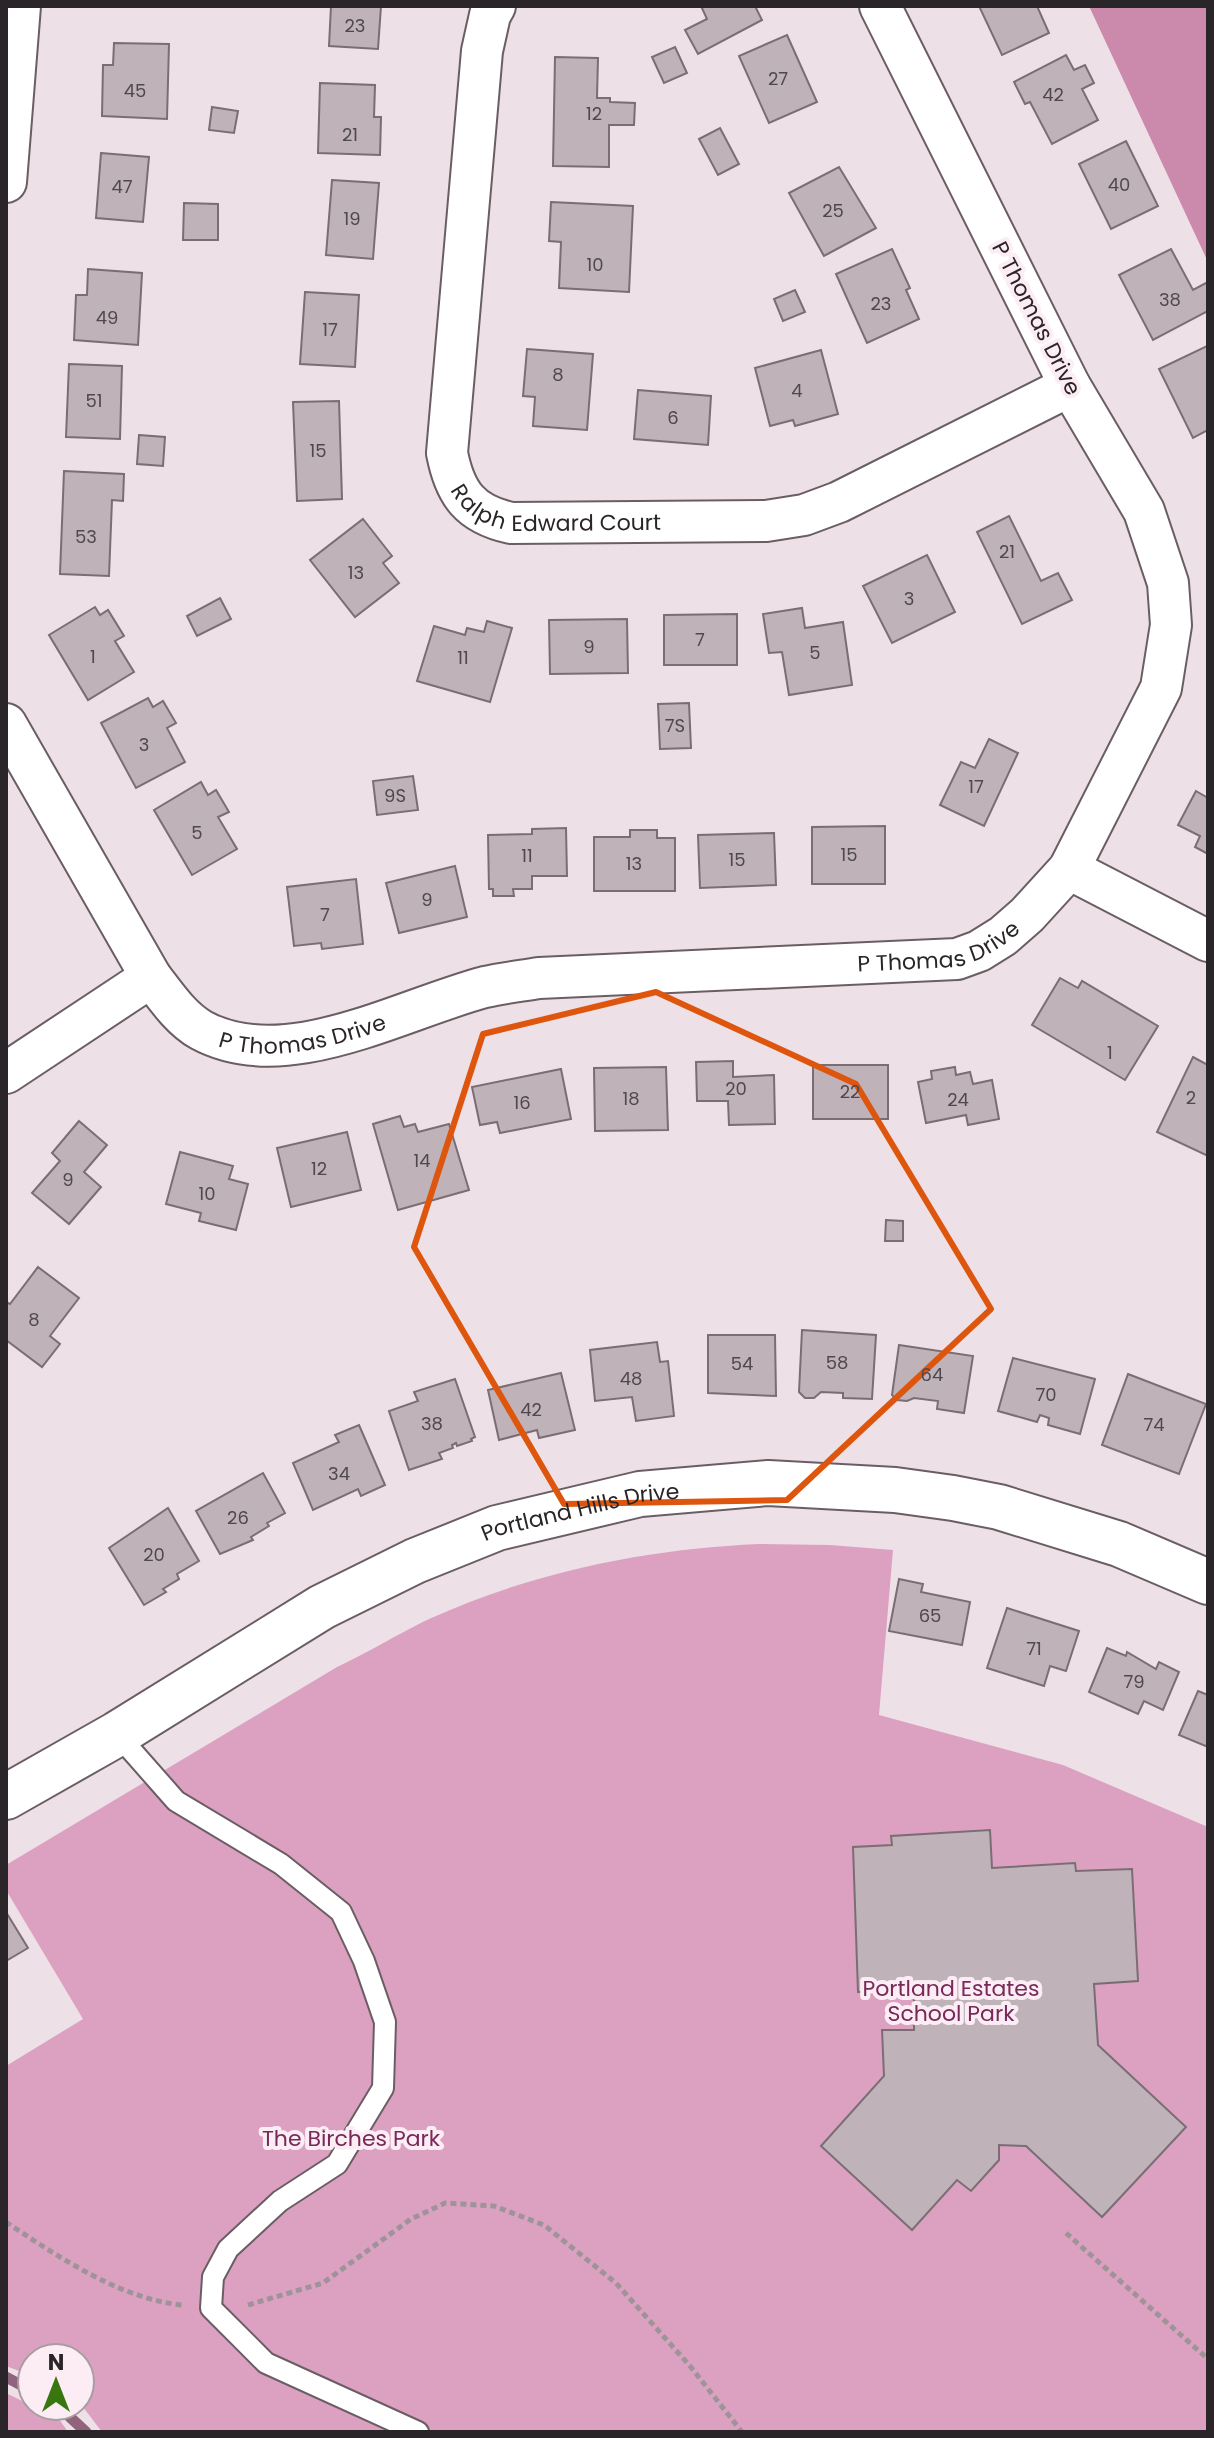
<svg xmlns="http://www.w3.org/2000/svg" width="1214" height="2438" font-family="Poppins,sans-serif">
<rect width="100%" height="100%" fill="#eee0e7"/>
<g fill="#dca1c0">
<path d="M759,1544L830,1545L893,1550L879,1715L1063,1765L1208,1827V2432H102L80,2403V2358H32V2376L6,2366V2066L83,2019L6,1890V1865L337,1667C369,1652 398,1634 429,1619C533,1572 646,1549 759,1544Z"/>
<path d="M6,2393L59,2419L68,2432H6Z"/>
</g>
<path fill="#cb89ac" d="M1089,6H1208V262Z"/>
<g fill="none" stroke-linecap="round" stroke-linejoin="round">
<g stroke="#92637c" stroke-width="11">
<path d="M6,2377L32,2391"/>
<path d="M58,2406L86,2432"/>
</g>
</g>
<g fill="#bfb2b9" stroke="#7a6e74" stroke-width="2">
<path d="M331,6H381L378,49L329,46Z"/>
<path d="M701,6H755L762,20L698,54L685,30L707,19Z"/>
<path d="M979,6H1037L1049,33L1002,55Z"/>
<path d="M787,35L817,102L769,123L739,56Z"/>
<path d="M114,43L169,44L167,119L102,116L103,65H113Z"/>
<path d="M675,47L687,73L664,83L652,57Z"/>
<path d="M1066,55L1074,70L1085,65L1094,83L1082,89L1098,120L1052,144L1030,102L1025,104L1014,82Z"/>
<path d="M555,57L598,58L597,98H610V102L635,103L634,125H609V167L553,166Z"/>
<path d="M320,83L375,85L374,117H381L380,155L318,153Z"/>
<path d="M212,107L238,111L234,133L209,130Z"/>
<path d="M720,128L739,164L718,175L699,139Z"/>
<path d="M1126,141L1158,206L1111,229L1079,164Z"/>
<path d="M101,153L149,157L143,222L96,218Z"/>
<path d="M839,167L876,228L824,256L789,193Z"/>
<path d="M332,180L379,183L373,259L326,255Z"/>
<path d="M551,202L633,206L629,292L559,288L561,242L549,241Z"/>
<path d="M184,203L218,204V240H183Z"/>
<path d="M892,249L910,288L906,290L919,319L867,343L836,274Z"/>
<path d="M1171,249L1193,290L1208,282V311L1153,340L1119,275Z"/>
<path d="M88,269L142,273L138,345L74,340L76,295H87Z"/>
<path d="M795,290L805,312L783,321L774,299Z"/>
<path d="M305,292L359,295L355,367L300,364Z"/>
<path d="M1207,346L1208,430L1193,438L1159,369Z"/>
<path d="M527,349L593,354L587,430L533,426L535,397L523,396Z"/>
<path d="M821,350L838,414L795,426L793,420L770,426L755,368Z"/>
<path d="M69,364L122,366L120,439L66,437Z"/>
<path d="M638,390L711,396L708,445L634,439Z"/>
<path d="M339,401L342,499L297,501L293,402Z"/>
<path d="M139,435L165,437L163,466L137,464Z"/>
<path d="M64,471L124,474L123,501L112,500L109,576L60,574Z"/>
<path d="M1009,516L1041,581L1058,573L1072,600L1022,624L977,532Z"/>
<path d="M363,519L392,556L383,563L399,583L355,617L310,560Z"/>
<path d="M927,555L955,612L892,643L863,586Z"/>
<path d="M220,598L231,619L197,636L187,616Z"/>
<path d="M95,607L100,615L108,610L124,636L115,641L134,672L88,700L49,635Z"/>
<path d="M802,608L805,628L843,622L852,685L789,695L782,652L769,653L763,614Z"/>
<path d="M737,614V665H664V615Z"/>
<path d="M627,619L628,673L550,674L549,620Z"/>
<path d="M487,621L512,628L490,702L417,681L434,626L465,635L467,628L484,632Z"/>
<path d="M148,698L153,707L163,701L176,723L167,728L185,762L136,788L101,723Z"/>
<path d="M689,703L691,748L660,749L658,704Z"/>
<path d="M989,739L1018,753L984,826L940,805L961,762L975,768Z"/>
<path d="M413,776L418,810L377,815L373,781Z"/>
<path d="M201,782L208,795L216,790L229,812L218,817L237,849L192,875L154,810Z"/>
<path d="M1196,791L1208,798V854L1195,847L1200,836L1178,825Z"/>
<path d="M885,826V884H812V827Z"/>
<path d="M566,828L567,876H532V889H513L514,896H493V889H489L488,835L532,834V829Z"/>
<path d="M630,830H657V838H675V891H594V837H630Z"/>
<path d="M774,833L776,885L700,888L698,835Z"/>
<path d="M455,866L467,917L399,933L386,883Z"/>
<path d="M356,879L363,944L322,949L321,943L294,946L287,887Z"/>
<path d="M1060,978L1078,988L1082,981L1158,1026L1125,1080L1032,1025Z"/>
<path d="M1193,1057L1208,1065V1156L1157,1132Z"/>
<path d="M733,1061V1077L774,1075L775,1124L729,1125L728,1101H697L696,1062Z"/>
<rect x="813" y="1065" width="75" height="54"/>
<path d="M666,1067L668,1130L595,1131L594,1068Z"/>
<path d="M955,1067L956,1075L970,1072L973,1084L992,1080L999,1119L968,1125L966,1115L926,1123L918,1082L932,1079L931,1071Z"/>
<path d="M561,1069L571,1119L500,1133L497,1122L480,1125L472,1087Z"/>
<path d="M400,1116L404,1127L415,1124L418,1132L449,1124L469,1190L398,1210L373,1124Z"/>
<path d="M79,1121L107,1145L84,1172L101,1187L69,1224L32,1193L60,1161L52,1153Z"/>
<path d="M347,1132L361,1190L291,1207L277,1148Z"/>
<path d="M180,1152L233,1166L229,1179L248,1184L236,1230L199,1221L201,1213L166,1204Z"/>
<path d="M886,1220L903,1221V1241H885Z"/>
<path d="M38,1267L79,1298L50,1336L60,1344L42,1367L6,1340V1302L10,1304Z"/>
<path d="M802,1330L876,1335L872,1399L843,1398V1393L821,1392L814,1398H805L799,1392Z"/>
<path d="M708,1335H775L776,1396L708,1393Z"/>
<path d="M657,1342L660,1362L668,1361L674,1416L636,1421L632,1397L595,1401L590,1350Z"/>
<path d="M899,1345L973,1356L964,1413L937,1409L938,1401L914,1398L907,1401L897,1400L892,1395Z"/>
<path d="M1013,1358L1095,1379L1080,1434L1048,1425L1049,1418L1040,1415L1037,1422L998,1411Z"/>
<path d="M561,1373L575,1430L539,1438L537,1430L499,1440L488,1390Z"/>
<path d="M1128,1374L1206,1404L1179,1474L1102,1445Z"/>
<path d="M455,1379L475,1437L471,1439L472,1441L457,1446L456,1443L452,1445L453,1448L439,1453L442,1459L409,1470L389,1411L418,1401L414,1392Z"/>
<path d="M359,1425L385,1485L361,1496L358,1489L313,1510L293,1463L339,1442L335,1435Z"/>
<path d="M263,1473L285,1513L267,1523L269,1526L251,1537L253,1540L220,1554L196,1511Z"/>
<path d="M168,1508L199,1561L177,1574L179,1579L163,1589L166,1592L144,1605L109,1548Z"/>
<path d="M899,1579L923,1584L921,1592L970,1602L962,1645L889,1631Z"/>
<path d="M1007,1608L1079,1631L1066,1671L1050,1666L1044,1686L987,1668Z"/>
<path d="M1107,1648L1126,1656L1127,1652L1156,1669L1159,1662L1179,1672L1163,1710L1144,1701L1138,1714L1089,1692Z"/>
<path d="M1198,1691L1208,1695V1747L1179,1735Z"/>
<path d="M990,1830L992,1868L1075,1863L1076,1871L1132,1869L1138,1981L1094,1984L1098,2045L1186,2127L1102,2217L1026,2146L999,2145V2160L971,2191L957,2180L912,2230L821,2146L884,2076L882,2030H914V1996H897V1992H858L853,1847L892,1845L891,1836Z"/>
<path d="M6,1912L28,1948L6,1961Z"/>
</g>
<g fill="none" stroke-linecap="round" stroke-linejoin="round">
<defs>
<path id="service" d="M117,1734L176,1801L281,1864L341,1912L364,1961L385,2022L383,2088L337,2164L280,2201L228,2249L213,2277L211,2308L266,2363L418,2432"/>
<g id="minor">
<path id="s1" d="M495,6L490,15L482,51L447,453C455,494 470,514 511,523L766,521L804,515L839,502L1070,386"/>
<path d="M6,182L20,6"/>
<path id="s2" d="M6,724L151,977C165,995 180,1018 201,1030C285,1076 401,1009 485,987C502,983 521,981 539,978L957,959L979,951L1003,936L1027,915L1069,869L1161,688L1171,625L1168,583L1144,511L1070,386L880,6"/>
<path d="M1069,869L1208,941"/>
<path d="M6,1073L151,977"/>
</g>
<g id="tertiary">
<path id="s3" d="M6,1797L117,1734L322,1607L415,1561L497,1528L640,1494L768,1483L895,1490L953,1498L999,1507L1119,1544L1208,1582"/>
</g>
</defs>
<use href="#service" stroke="#6a5e64" stroke-width="24"/>
<use href="#minor" stroke="#6a5e64" stroke-width="44"/>
<use href="#tertiary" stroke="#6a5e64" stroke-width="48"/>
<g stroke="#9d9398" stroke-width="5" stroke-dasharray="6 4" stroke-linecap="butt">
<path d="M6,2222C57,2256 120,2299 182,2305"/>
<path d="M1066,2233L1208,2359"/>
<path d="M248,2305L323,2283L411,2219L445,2203L494,2206L544,2225L616,2283L690,2366L742,2432"/>
</g>
<use href="#service" stroke="#fff" stroke-width="20"/>
<use href="#minor" stroke="#fff" stroke-width="40"/>
<use href="#tertiary" stroke="#fff" stroke-width="44"/>
</g>
<path fill="none" stroke="#de560d" stroke-width="6" stroke-linejoin="round" d="M656,992L856,1084L991,1309L787,1500L564,1504L414,1247L483,1034Z"/>
<g text-anchor="middle" stroke-width="8" stroke-linejoin="round" paint-order="stroke">
<g font-size="18" fill="#4f484c">
<text x="355" y="32">23</text>
<text x="778" y="85">27</text>
<text x="135" y="97">45</text>
<text x="1053" y="101">42</text>
<text x="594" y="120">12</text>
<text x="350" y="141">21</text>
<text x="1119" y="191">40</text>
<text x="122" y="193">47</text>
<text x="833" y="217">25</text>
<text x="352" y="225">19</text>
<text x="595" y="271">10</text>
<text x="1170" y="306">38</text>
<text x="881" y="310">23</text>
<text x="107" y="324">49</text>
<text x="330" y="336">17</text>
<text x="558" y="381">8</text>
<text x="797" y="397">4</text>
<text x="94" y="407">51</text>
<text x="673" y="424">6</text>
<text x="318" y="457">15</text>
<text x="86" y="543">53</text>
<text x="1007" y="558">21</text>
<text x="356" y="579">13</text>
<text x="909" y="605">3</text>
<text x="700" y="646">7</text>
<text x="589" y="653">9</text>
<text x="815" y="659">5</text>
<text x="93" y="663">1</text>
<text x="463" y="664">11</text>
<text x="675" y="732">7S</text>
<text x="144" y="751">3</text>
<text x="976" y="793">17</text>
<text x="395" y="802">9S</text>
<text x="197" y="839">5</text>
<text x="849" y="861">15</text>
<text x="527" y="862">11</text>
<text x="737" y="866">15</text>
<text x="634" y="870">13</text>
<text x="427" y="906">9</text>
<text x="325" y="921">7</text>
<text x="1110" y="1059">1</text>
<text x="736" y="1095">20</text>
<text x="850" y="1098">22</text>
<text x="1191" y="1104">2</text>
<text x="631" y="1105">18</text>
<text x="958" y="1106">24</text>
<text x="522" y="1109">16</text>
<text x="422" y="1167">14</text>
<text x="319" y="1175">12</text>
<text x="68" y="1186">9</text>
<text x="207" y="1200">10</text>
<text x="34" y="1326">8</text>
<text x="837" y="1369">58</text>
<text x="742" y="1370">54</text>
<text x="932" y="1381">64</text>
<text x="631" y="1385">48</text>
<text x="1046" y="1401">70</text>
<text x="531" y="1416">42</text>
<text x="432" y="1430">38</text>
<text x="1154" y="1431">74</text>
<text x="339" y="1480">34</text>
<text x="238" y="1524">26</text>
<text x="154" y="1561">20</text>
<text x="930" y="1622">65</text>
<text x="1034" y="1655">71</text>
<text x="1134" y="1688">79</text>
</g>
<g font-size="22" fill="#2a2528" stroke="#fcedf4">
<text transform="translate(1037 318) rotate(63)" y="8">P Thomas Drive</text>
<text dy="8" stroke="none"><textPath href="#s1" startOffset="594">Ralph Edward Court</textPath></text>
<text dy="8" stroke="none"><textPath href="#s2" startOffset="1118">P Thomas Drive</textPath></text>
<text dy="8" stroke="none"><textPath href="#s2" startOffset="470">P Thomas Drive</textPath></text>
<text dy="8" stroke="none"><textPath href="#s3" startOffset="646">Portland Hills Drive</textPath></text>
</g>
<g font-size="22" fill="#782959" stroke="#fcedf4">
<text x="951" y="1996">Portland Estates<tspan x="951" dy="25">School Park</tspan></text>
<text x="351" y="2146">The Birches Park</text>
</g>
</g>
<rect width="1214" height="2438" fill="none" stroke="#2a2528" stroke-width="16"/>
<g transform="translate(56 2382)"><circle r="38" fill="#fcedf4" stroke="#a89da2" stroke-width="2"/>
<path d="M0-6L14 30L0 20L-14 30Z" fill="#39760f"/>
<text y="-12" font-size="22" font-weight="bold" text-anchor="middle" fill="#2a2528">N</text>
</g>
</svg>
